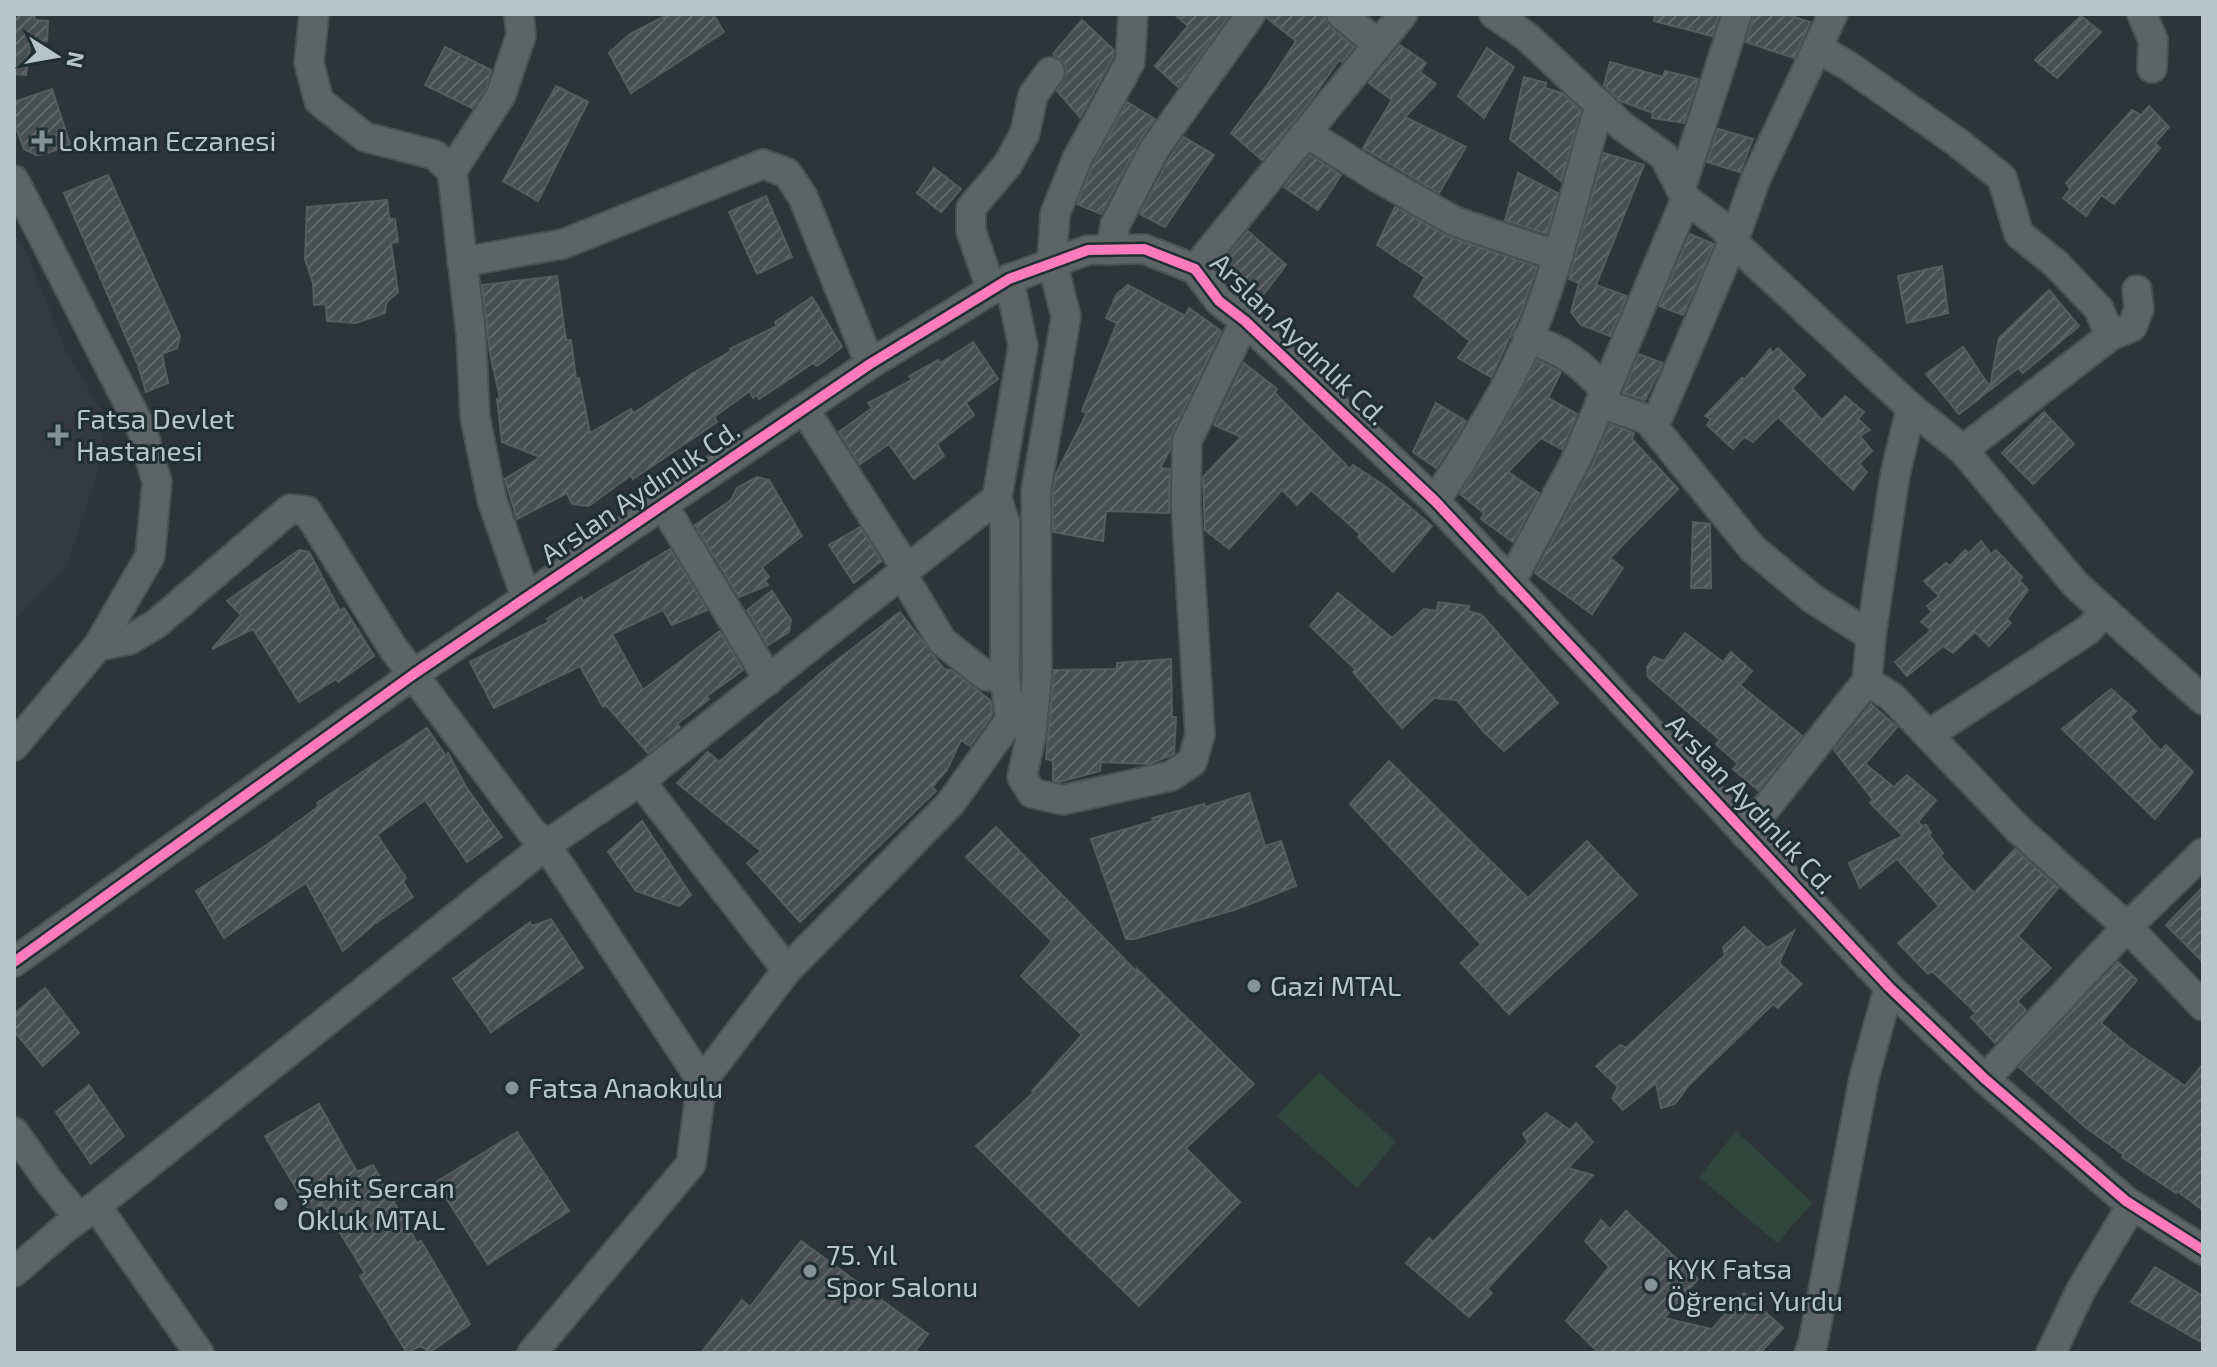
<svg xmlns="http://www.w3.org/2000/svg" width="2217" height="1367" font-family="'Exo 2',sans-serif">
<defs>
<pattern id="building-hatch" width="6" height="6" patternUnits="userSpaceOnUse" patternTransform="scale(2)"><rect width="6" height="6" fill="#474f51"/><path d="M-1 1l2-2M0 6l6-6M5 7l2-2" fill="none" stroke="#5f6769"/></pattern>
</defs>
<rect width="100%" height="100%" fill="#2c3638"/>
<path fill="#343941" d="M14,232L29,258L66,351L102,412V459L67,566L14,620Z"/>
<g fill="#30453c">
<path d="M1319,1072L1396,1142L1357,1188L1277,1116Z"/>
<path d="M1736,1131L1813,1203L1777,1243L1699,1177Z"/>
</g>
<g fill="url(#building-hatch)" stroke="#545d5f" stroke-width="2">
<path d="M14,14H35L34,20L48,21L47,41L31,40L26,75L14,74Z"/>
<path d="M669,14H713L724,32L631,93L609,53L630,34Z"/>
<path d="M1174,14H1230L1178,87L1155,66L1188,26Z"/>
<path d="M1268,14H1324L1330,27L1354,47L1342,62L1339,60L1308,104L1262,160L1231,133L1268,84L1296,41L1267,18Z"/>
<path d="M1655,14H1719L1712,36L1654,21Z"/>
<path d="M1754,14H1785L1810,22L1794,58L1746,42Z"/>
<path d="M2081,16L2101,32L2057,78L2035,60Z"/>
<path d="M1082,20L1114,50L1113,57L1080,117L1057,91L1067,73L1065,65L1053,54Z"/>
<path d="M1400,45L1426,63L1420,72L1436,84L1405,117L1466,147L1439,193L1363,148L1392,100L1369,83Z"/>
<path d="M445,47L491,70L486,88L472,108L425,85Z"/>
<path d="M1487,48L1514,67L1484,118L1458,96Z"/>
<path d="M1610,62L1663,77L1665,71L1698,79L1684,123L1652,118L1653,113L1620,101L1604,85Z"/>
<path d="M1524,77L1546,83L1545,88L1562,93L1581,111L1561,181L1510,139Z"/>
<path d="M556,86L588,102L538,201L503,181Z"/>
<path d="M52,89L70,144L46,154L36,155L24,149L14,122V102Z"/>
<path d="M1127,102L1155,119L1140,140L1101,214L1077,204L1092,166Z"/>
<path d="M2149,106L2169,127L2155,143L2160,148L2114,204L2101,195L2086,216L2063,198L2070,189L2066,183L2132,110L2141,115Z"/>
<path d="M1718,129L1753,139L1740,172L1707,162Z"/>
<path d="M1184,137L1214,155L1165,227L1140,214L1170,157Z"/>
<path d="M1604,153L1644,165L1596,285L1627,296L1610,336L1581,325L1571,312L1579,283L1569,279Z"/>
<path d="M1310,155L1341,175L1318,210L1284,187Z"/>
<path d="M934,168L961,189L941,212L917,193Z"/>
<path d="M1518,173L1558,193L1547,234L1505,220Z"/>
<path d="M108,175L180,336L177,348L162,354L168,383L146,392L138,365L64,193Z"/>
<path d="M766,196L792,257L757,274L729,212Z"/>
<path d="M387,200L389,219H395L398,242L391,243L398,292L386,303L385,313L356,323L327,321L326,304L314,305L313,283L305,259L307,207Z"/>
<path d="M1395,207L1449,237L1537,267L1520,315L1491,377L1458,358L1470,341L1414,296L1425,277L1377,245Z"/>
<path d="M1248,231L1286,265L1260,299L1220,265Z"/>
<path d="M1690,234L1714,244L1683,315L1659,306Z"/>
<path d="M1942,266L1948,313L1907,323L1898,276Z"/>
<path d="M557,276L566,340H571L576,379L579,378L590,433L631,409L634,413L693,373L731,351L730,349L777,326L775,322L812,297L842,347L817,366L813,363L759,399L757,395L753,398L750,391L714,417L717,422L633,479L631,475L589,506L572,504L567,493L517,519L505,479L540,457L502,442L497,399L500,398L490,353L482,285Z"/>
<path d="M1128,285L1185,316L1189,308L1221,331L1172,434L1170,450L1160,468L1170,469L1169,513L1106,511L1103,541L1053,532V491L1056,474L1087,413L1082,411L1117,323L1106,318L1117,294Z"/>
<path d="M2049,290L2079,326L2023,373L2018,368L1959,414L1926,374L1963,347L1990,387L1999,338Z"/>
<path d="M973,342L998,379L966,403L974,415L937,444L944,456L914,479L889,444L860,464L839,432L872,408L868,403L912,380L909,376L938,360L940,363Z"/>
<path d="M1778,348L1805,375L1792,388L1822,420L1845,396L1864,412L1858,419L1870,430L1860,436L1872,451L1859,464L1867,472L1853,490L1778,417L1753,442L1744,437L1733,449L1707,425L1711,419L1705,416L1742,378L1744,380L1770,349L1773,353Z"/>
<path d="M1639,354L1663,363L1645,400L1623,393Z"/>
<path d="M1537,360L1561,372L1548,398L1577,414L1562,449L1541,438L1508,472L1539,493L1513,542L1481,519L1484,513L1460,494L1505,422Z"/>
<path d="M1244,363L1277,389L1275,393L1350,469L1353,465L1385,486L1432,526L1393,572L1358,537L1360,534L1311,490L1297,505L1282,490L1229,549L1205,530L1203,477L1241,437L1214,425Z"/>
<path d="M1436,403L1466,421L1436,468L1413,452Z"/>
<path d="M2044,412L2074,444L2033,484L2002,453Z"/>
<path d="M1610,424L1634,433L1632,439L1678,489L1610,558L1623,568L1592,614L1535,573L1592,466Z"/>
<path d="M757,477L769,480L802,536L762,567L769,577L765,581L768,585L739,597L695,525L731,500L737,488Z"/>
<path d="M1693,522L1710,524L1711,588H1691Z"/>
<path d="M860,527L881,561L854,583L829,545Z"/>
<path d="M1981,541L1991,554L1996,550L2022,577L2019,580L2028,590L2007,619L2011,623L1989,646L1975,632L1953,653L1943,646L1907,676L1895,662L1931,630L1921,622L1932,612L1927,606L1939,596L1924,581L1946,563L1950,566L1965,550L1969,553Z"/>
<path d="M670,549L707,610L672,625L663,610L612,634L643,690L720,631L743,670L707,696L709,699L677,724L680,727L648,753L606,705L603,707L580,666L494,708L470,662L549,622L547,619L581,597L583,601Z"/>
<path d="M299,550L309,552L340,611L344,608L374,656L338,682L336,679L299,702L253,629L212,649L241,615L227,601Z"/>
<path d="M772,591L791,620L789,632L768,645L747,610Z"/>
<path d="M1338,593L1392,638L1424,609L1437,611L1438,602L1469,606L1468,611L1482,615L1558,703L1504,751L1484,732L1457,700L1434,698L1402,728L1353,672L1356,670L1310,626Z"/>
<path d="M900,612L944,669L951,670L991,701L992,715L970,746L961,740L947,770L932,787L936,791L800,922L747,863L761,851L677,783L708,752L719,762L823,671Z"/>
<path d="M1685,633L1723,662L1731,652L1752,671L1740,685L1802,736L1758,790L1733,769L1738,764L1716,744L1720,740L1648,677L1647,667L1654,657L1664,661Z"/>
<path d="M1171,659L1172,717H1176L1174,754L1149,764L1101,762L1100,771L1059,782L1053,781V761L1046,759L1054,670L1117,669V663Z"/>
<path d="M2111,689L2136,711L2130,717L2161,751L2166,745L2193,772L2155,819L2062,729Z"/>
<path d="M1871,704L1897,727L1865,764L1894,787L1907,775L1936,800L1918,822L1922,826L1926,825L1931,833L1929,835L1943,853L1940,856L1974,893L2015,849L2058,888L2018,936L2051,968L2017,1001L2026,1010L1995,1043L1971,1017L1976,1013L1932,971L1928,974L1898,943L1939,906L1897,859L1860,888L1849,863L1903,836L1870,803L1873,800L1834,750Z"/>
<path d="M427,728L446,756L448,753L466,787L502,837L467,862L425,800L377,835L406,878L403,882L413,897L373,925L343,951L306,883L224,938L196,891L268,844L319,806L317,803Z"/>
<path d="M1389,761L1528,898L1587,841L1637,895L1509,1014L1461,963L1481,944L1350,804Z"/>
<path d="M1249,793L1265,846L1281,841L1296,886L1237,909L1134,939H1126L1091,839L1154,821L1152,818L1204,804L1205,807Z"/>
<path d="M642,821L691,895L679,906L636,891L608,852Z"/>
<path d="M996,827L1138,973L1137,969L1254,1084L1186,1148L1240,1202L1139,1306L976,1146L1034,1092L1032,1091L1082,1035L1021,976L1052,941L966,857Z"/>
<path d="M2203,887V962L2166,925Z"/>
<path d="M551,919L583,968L491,1032L453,979L530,922L532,926Z"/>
<path d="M1744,927L1767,948L1794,931L1779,963L1802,984L1778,1008L1773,1004L1688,1086L1675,1104L1661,1108L1656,1083L1623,1110L1612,1098L1618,1087L1596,1066L1620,1045L1626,1048L1725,955L1723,947Z"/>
<path d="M2118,962L2137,980L2101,1023L2128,1046L2185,1086L2203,1064V1210L2177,1191L2176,1193L2122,1157L2124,1155L2085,1127L2019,1067Z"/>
<path d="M45,988L79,1033L43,1066L14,1031V1014Z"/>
<path d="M89,1085L124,1136L91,1164L56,1112Z"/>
<path d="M319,1104L357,1172L373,1165L417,1243L421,1241L470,1324L430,1352L420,1346L407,1353L360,1276L365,1273L323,1205L310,1212L265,1136Z"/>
<path d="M1546,1113L1570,1130L1576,1123L1593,1142L1568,1168L1593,1175L1487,1289L1492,1293L1469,1317L1406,1263L1429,1238L1433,1242L1528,1142L1523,1134Z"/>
<path d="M517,1132L569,1211L488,1264L436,1182Z"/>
<path d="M1626,1211L1698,1279L1664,1318L1712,1329L1744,1293L1783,1328L1760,1353H1599L1566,1321L1609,1267L1585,1241L1601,1220L1610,1229Z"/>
<path d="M801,1241L928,1334L914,1353H701L742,1300L750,1307Z"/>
<path d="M2155,1267L2203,1296V1343L2131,1302Z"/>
</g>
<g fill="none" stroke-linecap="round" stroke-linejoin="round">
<defs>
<g id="minor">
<path d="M314,14L309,63L319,101L365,137L435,155L452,171"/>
<path d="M519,14L521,36L501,95L452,171L471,335L475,417L492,500L526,598"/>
<path d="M1133,14L1130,62L1077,159L1055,214L1052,261L1066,317L1036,490L1037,677L1031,736L1022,777L1032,793L1062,800L1171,776L1192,762L1200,735L1186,505L1187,441L1245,321"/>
<path d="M1341,14L1378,44"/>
<path d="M1494,14L1526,36L1622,126L1664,156L1686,199L1723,227L1733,242L1911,408L1963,450L2075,584L2203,700"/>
<path d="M2142,14L2153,40L2152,68"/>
<path d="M1817,48L1847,65L1957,142L2002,178L2019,234L2056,264L2099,309L2110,336"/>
<path d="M1306,133L1377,177L1454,221L1558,256"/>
<path d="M14,180L142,430L157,482L150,556L98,646L14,746"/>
<path d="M1681,188L1737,14"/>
<path d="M1111,250L1115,225L1155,148L1251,14"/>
<path d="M462,262L563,244L763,164L787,173L803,197L870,364"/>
<path d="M1195,269L1403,14"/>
<path d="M991,289L971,231V208L1008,164L1025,133L1033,95L1050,72"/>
<path d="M1527,339C1563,349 1580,363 1605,390"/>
<path d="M1600,403L1647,419L1659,415L1733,242L1756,178L1833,14"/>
<path d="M1911,408L1895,475L1871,636L1867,681L1892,697L2017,828L2127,927L2203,1006"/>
<path d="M804,409L906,568"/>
<path d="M1647,419L1752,548L1813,599L1871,636"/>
<path d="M1963,450L2110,336L2132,327L2139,309L2137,290"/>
<path d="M1435,501C1473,444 1511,385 1536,321C1563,251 1578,177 1600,105"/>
<path d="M663,505L769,680"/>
<path d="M901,572L942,641L986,676L1005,677"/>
<path d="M1510,583L1577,458L1686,199"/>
<path d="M98,646L129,640L156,624L290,509L307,511L393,648L531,831L546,845L702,1081L691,1164L532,1353"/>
<path d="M1928,735L2088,630L2105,611"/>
<path d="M640,781L787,970"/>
<path d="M1745,834L1867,681"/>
<path d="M14,962L414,674L870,364L1009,279L1088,250L1144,249L1195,269L1219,301L1245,321L1435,501L1889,987L1985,1079L2126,1201L2203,1250"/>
<path d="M1985,1079L2127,927L2203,853"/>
<path d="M702,1081L787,970L950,804L1010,720L1005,677V523L997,498L1023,346L1009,279"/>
<path d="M14,1132L48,1180L79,1218"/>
<path d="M96,1206L199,1353"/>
<path d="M14,1272L65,1228L96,1206L546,845L640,781L997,498"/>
<path d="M1809,1353L1813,1343L1864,1078L1889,987"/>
<path d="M2051,1353L2081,1290L2132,1205"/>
</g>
</defs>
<use href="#minor" stroke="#4a5153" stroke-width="32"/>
<use href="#minor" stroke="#5c6466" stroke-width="28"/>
<defs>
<path id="cycleway" d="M14,962L414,674L870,364L1009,279L1088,250L1144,249L1195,269L1219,301L1245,321L1435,501L1889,987L1985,1079L2126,1201L2203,1250"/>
</defs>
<use href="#cycleway" stroke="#202f32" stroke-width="15"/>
<use href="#cycleway" stroke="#fd7abc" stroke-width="10"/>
</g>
<g fill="#869396" stroke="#202f32" stroke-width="3">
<path d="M38 129h8v8h8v8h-8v8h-8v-8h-8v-8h8z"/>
<path d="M54 423h8v8h8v8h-8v8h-8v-8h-8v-8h8z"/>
<circle cx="1254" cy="986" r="8"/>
<circle cx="512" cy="1088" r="8"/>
<circle cx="281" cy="1204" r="8"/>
<circle cx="810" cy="1271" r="8"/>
<circle cx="1651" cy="1285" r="8"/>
</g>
<g text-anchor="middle" stroke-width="6" stroke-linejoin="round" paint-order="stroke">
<g font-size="28" fill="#b7c5c8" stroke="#202f32" text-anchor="start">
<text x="58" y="151">Lokman Eczanesi</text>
<text x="76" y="429">Fatsa Devlet<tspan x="76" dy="32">Hastanesi</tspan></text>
<text x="1270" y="996">Gazi MTAL</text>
<text x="528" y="1098">Fatsa Anaokulu</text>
<text x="297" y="1198">Şehit Sercan<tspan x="297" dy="32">Okluk MTAL</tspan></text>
<text x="826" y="1265">75. Yıl<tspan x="826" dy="32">Spor Salonu</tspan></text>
<text x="1667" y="1279">KYK Fatsa<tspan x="1667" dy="32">Öğrenci Yurdu</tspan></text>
</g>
<g font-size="28" fill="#b7c5c8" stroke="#202f32">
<text transform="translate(1299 339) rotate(44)" y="10">Arslan Aydınlık Cd.</text>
<text transform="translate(640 492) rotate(-34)" y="10">Arslan Aydınlık Cd.</text>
<text transform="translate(1751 804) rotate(47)" y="10">Arslan Aydınlık Cd.</text>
</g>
</g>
<rect width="2217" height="1367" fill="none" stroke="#b7c5c8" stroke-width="32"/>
<g transform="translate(56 56) rotate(101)" stroke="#202f32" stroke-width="6" paint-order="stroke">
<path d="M0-6L14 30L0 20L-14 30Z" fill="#b7c5c8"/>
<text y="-12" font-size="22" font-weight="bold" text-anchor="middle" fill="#b7c5c8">N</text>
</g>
</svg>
